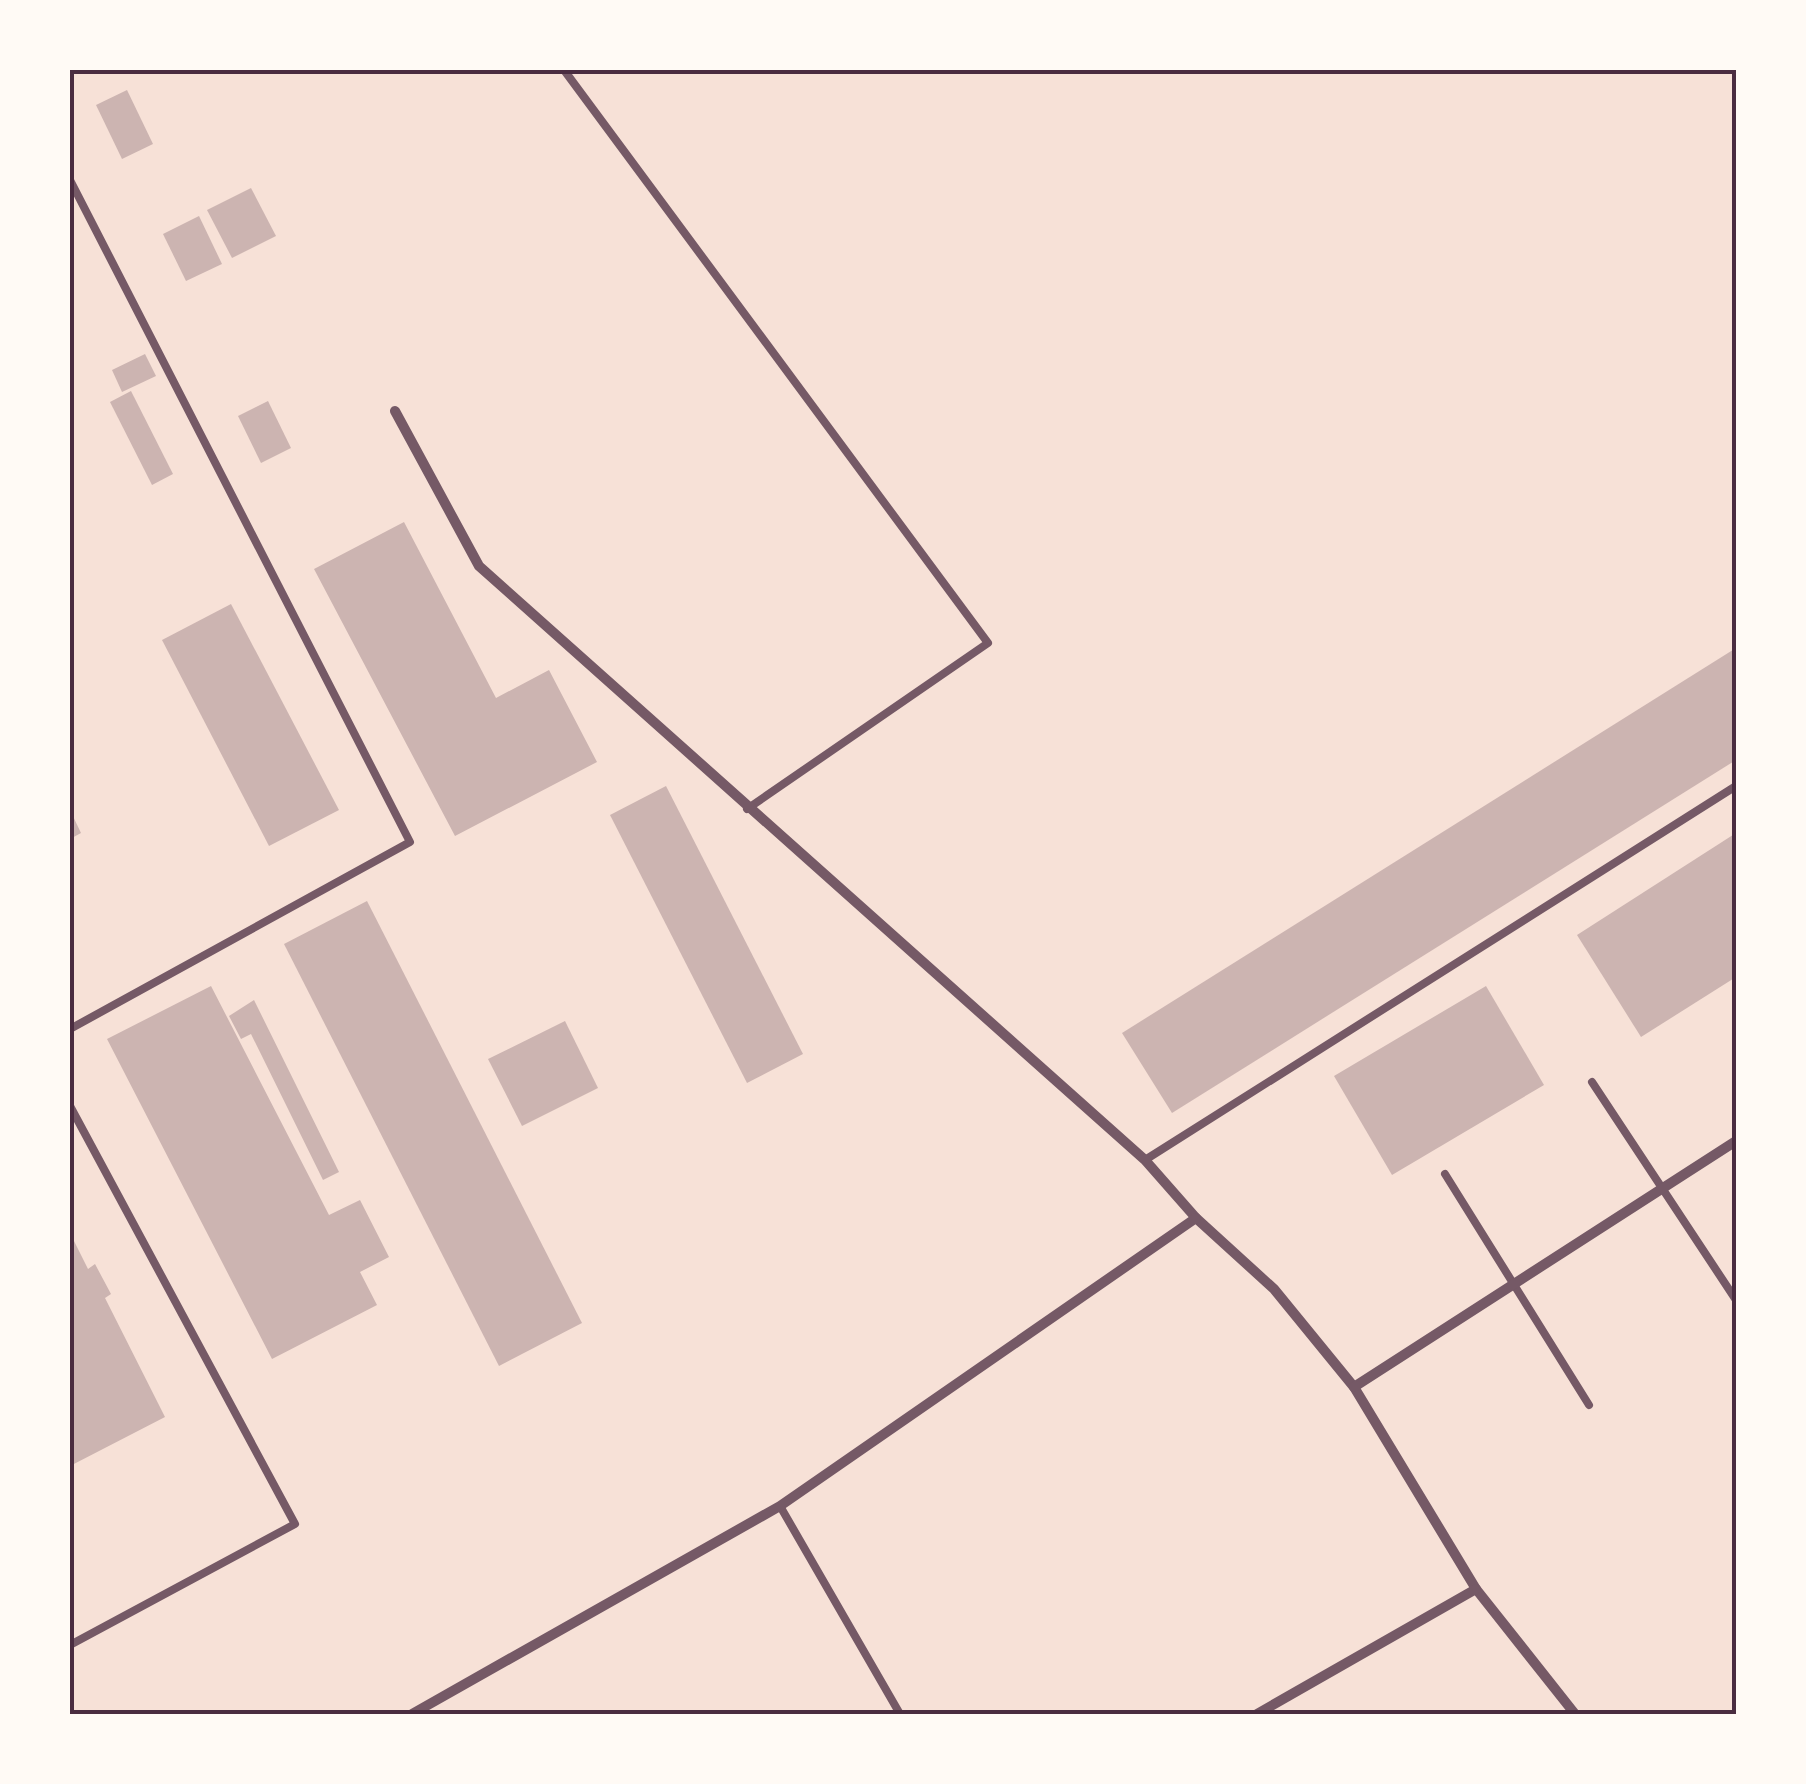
<svg xmlns="http://www.w3.org/2000/svg" width="1806" height="1784" font-family="'IBM Plex Serif',serif">
<rect width="100%" height="100%" fill="#f7e1d7"/>
<g fill="#ccb4b1">
<path d="M127,90L153,144L122,159L96,105Z"/>
<path d="M251,188L276,236L232,258L207,210Z"/>
<path d="M199,216L222,264L186,281L163,234Z"/>
<path d="M145,354L156,376L122,392L112,370Z"/>
<path d="M131,391L173,474L152,485L110,402Z"/>
<path d="M268,401L291,448L261,463L238,416Z"/>
<path d="M404,522L496,698L549,670L597,762L455,836L314,569Z"/>
<path d="M231,604L339,810L269,846L162,640Z"/>
<path d="M1736,648V760L1172,1113L1122,1033Z"/>
<path d="M666,786L803,1054L747,1083L610,815Z"/>
<path d="M70,810L81,833L70,839Z"/>
<path d="M1736,833V977L1641,1037L1577,935Z"/>
<path d="M367,901L582,1323L499,1366L284,944Z"/>
<path d="M211,986L329,1215L360,1200L389,1257L360,1272L377,1305L272,1359L107,1039Z"/>
<path d="M1486,986L1544,1085L1392,1175L1334,1076Z"/>
<path d="M254,1000L339,1172L323,1180L251,1034L241,1039L229,1016Z"/>
<path d="M565,1021L598,1088L522,1126L488,1059Z"/>
<path d="M70,1233L88,1269L95,1264L111,1294L105,1298L165,1417L70,1466Z"/>
</g>
<g fill="none" stroke-linecap="round" stroke-linejoin="round">
<g stroke="#755966" stroke-width="8">
<path d="M564,70L988,643L747,809"/>
<path d="M70,180L410,842L70,1029"/>
<path d="M1592,1082L1736,1300"/>
<path d="M70,1106L295,1524L70,1645"/>
<path d="M1145,1160L1736,786"/>
<path d="M1445,1174L1589,1405"/>
<path d="M780,1506L900,1714"/>
</g>
<g stroke="#755966" stroke-width="10">
<path d="M395,411L479,566L1145,1160L1196,1218L1274,1289L1354,1387L1476,1589L1575,1714"/>
<path d="M1354,1387L1736,1141"/>
<path d="M412,1714L780,1506L1196,1218"/>
<path d="M1257,1714L1476,1589"/>
</g>
</g>
<rect width="1806" height="1784" fill="none" stroke="#fffaf5" stroke-width="145"/>
<rect x="72" y="72" width="1662" height="1640" fill="none" stroke="#4a2c40" stroke-width="4"/>
</svg>
